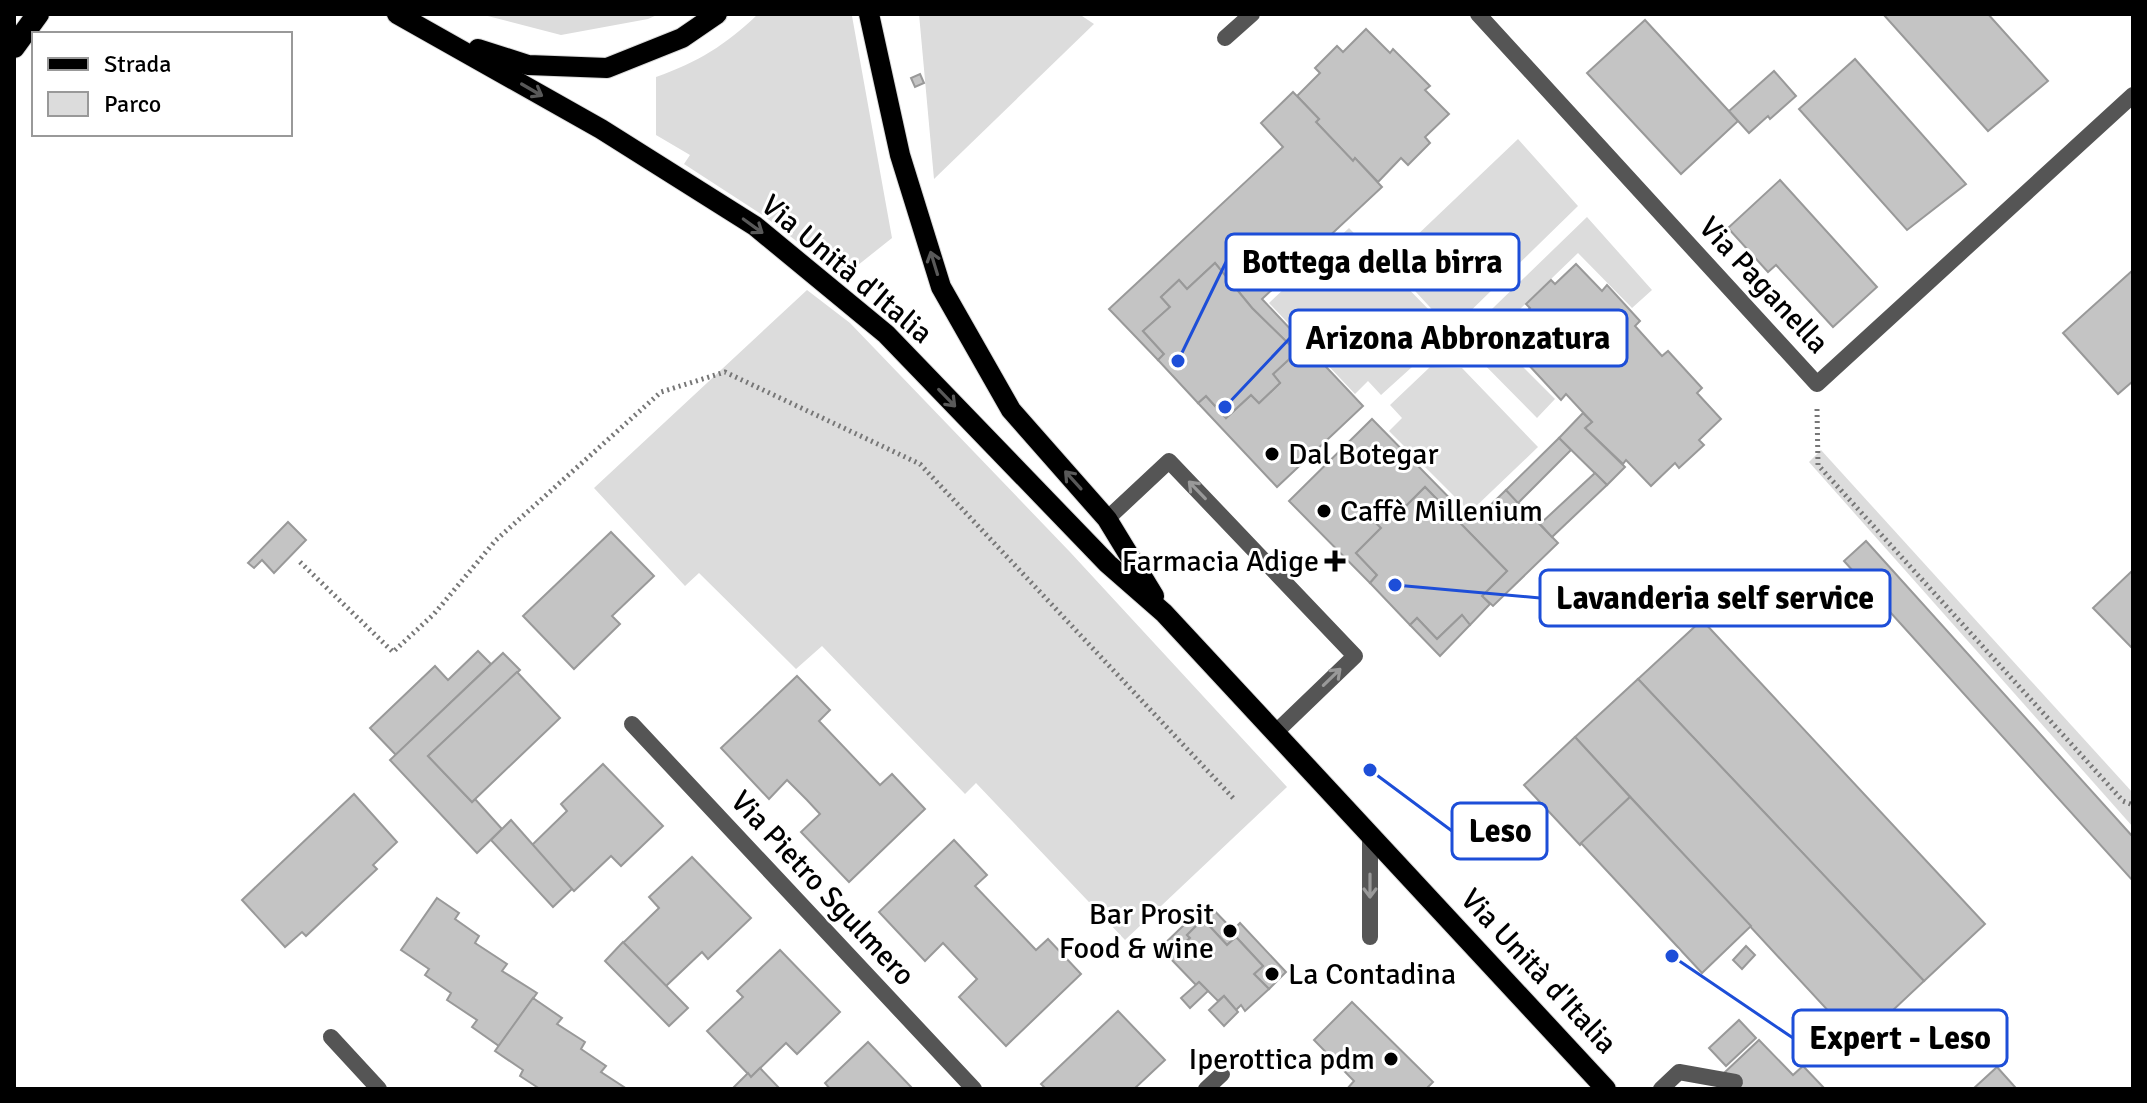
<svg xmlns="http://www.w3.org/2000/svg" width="2147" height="1103" font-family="Signika,sans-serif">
<rect width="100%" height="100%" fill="#fff"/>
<g fill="#dcdcdc">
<path d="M480,14H659L648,19L561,35Z"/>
<path d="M758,14H846L852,16L892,238L843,277L764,216L684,164L690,155L656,135V77C698,62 726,45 758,14Z"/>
<path d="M919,14H1079L1094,24L934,179Z"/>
<path d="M1518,139L1578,206L1451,330L1404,279L1427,256L1413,239Z"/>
<path d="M1587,217L1652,290L1632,308L1578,253L1492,336L1555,399L1537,418L1460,340Z"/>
<path d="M1349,228L1436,317L1423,329L1422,358L1381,395L1368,381L1355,394L1269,303Z"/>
<path d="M807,290L850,323L1070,552L1287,787L1125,940L976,783L965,794L822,646L796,669L699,573L685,586L594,488Z"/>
<path d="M1430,367L1462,368L1538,447L1470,512L1389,431L1402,418L1390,405Z"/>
<path d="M1821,450L2133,793V827L1809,462Z"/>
</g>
<g fill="#c4c4c4" stroke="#999" stroke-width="2">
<path d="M1883,14H1988L2048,81L1988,131Z"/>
<path d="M1645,20L1738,121L1681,174L1587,73Z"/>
<path d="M1366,29L1390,53L1393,49L1430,86L1425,90L1449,114L1425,137L1430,143L1408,165L1401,158L1378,182L1355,158L1353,161L1316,122L1319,119L1297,96L1320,73L1315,68L1337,46L1343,52Z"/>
<path d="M1855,59L1966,184L1907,230L1799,109Z"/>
<path d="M1774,71L1796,96L1770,119L1768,116L1749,133L1729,111Z"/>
<path d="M920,74L924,83L915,87L911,78Z"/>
<path d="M1293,92L1319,119L1316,122L1353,161L1355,158L1382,187L1262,299L1363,406L1277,487L1198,403L1206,396L1226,418L1251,395L1259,403L1280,383L1273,374L1297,352L1252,308L1215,263L1187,289L1179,280L1161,297L1170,307L1143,331L1164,354L1158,360L1109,309L1283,147L1261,123Z"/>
<path d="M1780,180L1877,287L1833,327L1776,265L1768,272L1728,228Z"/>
<path d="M1215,263L1252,308L1297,352L1273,374L1280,383L1259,403L1251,395L1226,418L1206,396L1198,403L1158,360L1164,354L1143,331L1170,307L1161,297L1179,280L1187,289Z"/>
<path d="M1576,264L1602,291L1607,285L1640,321L1635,326L1662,356L1668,351L1702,388L1697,393L1721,419L1699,440L1704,445L1679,468L1675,463L1651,486L1626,460L1623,464L1585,428L1592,422L1566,394L1561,400L1526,362L1531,358L1507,332L1530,308L1526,304L1551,280L1555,284Z"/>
<path d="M2133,270V381L2118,394L2063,333Z"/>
<path d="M1583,413L1592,422L1585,428L1625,467L1607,485L1559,438Z"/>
<path d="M1372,419L1473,522L1506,490L1558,543L1493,606L1482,596L1507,571L1425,487L1401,511L1393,503L1374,521L1381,528L1356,553L1377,575L1370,583L1289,501Z"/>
<path d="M1559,438L1571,450L1518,503L1506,490Z"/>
<path d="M1595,473L1607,485L1552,537L1540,524Z"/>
<path d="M1425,487L1507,571L1482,596L1490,604L1470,625L1462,615L1437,639L1417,618L1410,625L1370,583L1377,575L1356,553L1381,528L1374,521L1393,503L1401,511Z"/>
<path d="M288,522L306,540L274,573L262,560L254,568L248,563Z"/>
<path d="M611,532L654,576L612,616L620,624L574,669L523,616Z"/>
<path d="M1866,541L2133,837V881L1844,561Z"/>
<path d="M2133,570V649L2093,608Z"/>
<path d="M1462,615L1470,625L1440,656L1410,625L1417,618L1437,639Z"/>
<path d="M1702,620L1985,924L1924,981L1638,679Z"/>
<path d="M478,651L491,664L396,755L370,728L435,666L448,680Z"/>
<path d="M503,653L520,670L428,756L472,802L475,799L502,829L477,853L390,760Z"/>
<path d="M517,672L560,718L472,802L428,756Z"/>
<path d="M797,676L830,710L819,721L880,785L892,774L925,809L849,882L801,832L820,814L807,800L787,780L769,799L721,748Z"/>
<path d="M1638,679L1924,981L1858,1043L1575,737Z"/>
<path d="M1575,737L1630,797L1580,845L1524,785Z"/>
<path d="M603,764L663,826L621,866L611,856L574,891L531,846L567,811L561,804Z"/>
<path d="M354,794L397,842L373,865L377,869L306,936L302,932L285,947L242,900Z"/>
<path d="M1630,797L1751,926L1702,973L1581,843Z"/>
<path d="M511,820L572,889L553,907L491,840Z"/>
<path d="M954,840L987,875L975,886L1036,950L1048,939L1081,974L1006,1046L959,997L977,979L943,943L925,961L879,912Z"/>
<path d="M692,857L751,918L708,959L702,952L666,986L623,943L659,908L649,897Z"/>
<path d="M437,898L459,913L455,919L479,936L475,943L507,964L502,971L537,993L499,1046L472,1027L477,1020L447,1000L451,993L425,975L429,969L401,950Z"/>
<path d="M1207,903L1233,930L1240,923L1286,972L1269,989L1254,974L1263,966L1236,937L1227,945L1203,919L1187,935L1190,938L1169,957L1161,947Z"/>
<path d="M1203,919L1227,945L1236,937L1263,966L1254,974L1269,989L1245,1011L1241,1005L1236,1010L1224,996L1218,1001L1199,982L1196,985L1169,957L1190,938L1187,935Z"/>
<path d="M623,942L688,1008L669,1026L605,961Z"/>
<path d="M1746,946L1755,955L1742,969L1733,960Z"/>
<path d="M780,950L840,1012L797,1054L786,1043L751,1077L707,1031L743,997L737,991Z"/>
<path d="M1199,982L1208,991L1190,1008L1181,998Z"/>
<path d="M1224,996L1238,1012L1224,1026L1209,1010Z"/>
<path d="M533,998L562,1018L557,1024L585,1042L581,1049L606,1066L601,1072L627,1089H540L520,1076L523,1070L495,1051Z"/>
<path d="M1352,1002L1433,1082L1426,1089H1347L1354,1081L1314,1040Z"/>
<path d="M1118,1011L1165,1060L1134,1089H1046L1041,1084Z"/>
<path d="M1739,1020L1756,1038L1726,1066L1709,1048Z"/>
<path d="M1759,1040L1793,1075L1803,1066L1825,1089H1741L1725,1072Z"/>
<path d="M868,1042L913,1089H830L825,1083Z"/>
<path d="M1997,1067L2015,1087L2012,1089H1973Z"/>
<path d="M760,1068L780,1089H732L748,1073L751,1077Z"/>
</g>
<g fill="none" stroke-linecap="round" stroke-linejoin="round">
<defs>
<g id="primary">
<path d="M397,14L601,129L755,226L886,334L1108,564L1164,613L1606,1089"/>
<path d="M869,14L900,155L941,287L1011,410L1107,519L1154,596"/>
<path d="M478,49L528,65L607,68L682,38L717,14"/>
</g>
<path id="trunk" d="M14,47L38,14"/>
</defs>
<use href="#primary" stroke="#dbdbdb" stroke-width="22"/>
<use href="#trunk" stroke="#dbdbdb" stroke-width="24"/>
<g stroke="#777" stroke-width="5" stroke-dasharray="2 4" stroke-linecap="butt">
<path d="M1817,409L1818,465L2123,801L2133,805"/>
<path d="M300,562L393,652L434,614L496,540L661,392L725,372L920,464L1234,799"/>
</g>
<g stroke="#555" stroke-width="16">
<path d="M1107,519L1169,461L1355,656L1276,732"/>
<path d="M1370,937V835"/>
<path d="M1661,1089L1679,1072L1735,1082"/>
</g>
<g stroke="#555" stroke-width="16">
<path d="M1478,14L1817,384L2133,95"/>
<path d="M1225,38L1252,14"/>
<path d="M632,724L974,1089"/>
<path d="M331,1037L379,1089"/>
<path d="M1206,1089L1222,1074"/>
</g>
<use href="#primary" stroke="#000" stroke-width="20"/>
<use href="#trunk" stroke="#000" stroke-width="22"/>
</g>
<defs><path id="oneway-shaft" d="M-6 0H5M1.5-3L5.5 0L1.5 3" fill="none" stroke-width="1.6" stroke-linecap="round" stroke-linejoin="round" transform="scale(2)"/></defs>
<g stroke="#595959">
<use href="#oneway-shaft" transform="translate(532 90) rotate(30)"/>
<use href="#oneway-shaft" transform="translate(753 226) rotate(36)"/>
<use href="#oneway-shaft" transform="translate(934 263) rotate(-107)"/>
<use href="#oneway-shaft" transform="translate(947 398) rotate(46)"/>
<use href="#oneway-shaft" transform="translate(1073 480) rotate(-132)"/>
</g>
<g stroke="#999">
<use href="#oneway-shaft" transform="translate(1197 490) rotate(-134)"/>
<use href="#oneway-shaft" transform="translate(1332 677) rotate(-44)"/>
<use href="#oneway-shaft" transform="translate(1370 886) rotate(90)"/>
</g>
<g fill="#000" stroke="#fff" stroke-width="3">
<circle cx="1272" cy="454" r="8"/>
<circle cx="1324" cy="511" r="8"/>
<path d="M1331 549h8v8h8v8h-8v8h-8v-8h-8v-8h8z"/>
<circle cx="1230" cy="931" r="8"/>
<circle cx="1272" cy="974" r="8"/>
<circle cx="1391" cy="1059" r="8"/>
</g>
<g text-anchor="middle" stroke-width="6" stroke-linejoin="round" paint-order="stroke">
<g font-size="30" fill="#000" stroke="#fff">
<text transform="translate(847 269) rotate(40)" y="10">Via Unità d'Italia</text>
<text transform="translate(1764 285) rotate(47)" y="10">Via Paganella</text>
<text transform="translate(823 888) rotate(47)" y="10">Via Pietro Sgulmero</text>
<text transform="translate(1539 971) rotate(47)" y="10">Via Unità d'Italia</text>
</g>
<g font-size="30" fill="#000" stroke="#fff" text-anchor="start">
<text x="1288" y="464">Dal Botegar</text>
<text x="1340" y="521">Caffè Millenium</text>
<text x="1319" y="571" text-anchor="end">Farmacia Adige</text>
<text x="1214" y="924" text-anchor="end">Bar Prosit<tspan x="1214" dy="34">Food &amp; wine</tspan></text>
<text x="1288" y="984">La Contadina</text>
<text x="1375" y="1069" text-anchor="end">Iperottica pdm</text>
</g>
</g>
<path fill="none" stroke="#1d4ed8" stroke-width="3" d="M1178 361L1226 262M1225 407L1290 338M1395 585L1540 598M1370 770L1452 831M1672 956L1793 1038"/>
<g fill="#1d4ed8" stroke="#fff" stroke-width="3">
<circle cx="1178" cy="361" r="8"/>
<circle cx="1225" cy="407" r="8"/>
<circle cx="1395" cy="585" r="8"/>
<circle cx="1370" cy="770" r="8"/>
<circle cx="1672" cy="956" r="8"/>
</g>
<g fill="#fff" stroke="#1d4ed8" stroke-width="3">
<rect x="1226" y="234" width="293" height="56" rx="8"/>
<rect x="1290" y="310" width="337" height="56" rx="8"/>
<rect x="1540" y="570" width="350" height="56" rx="8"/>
<rect x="1452" y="803" width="95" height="56" rx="8"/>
<rect x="1793" y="1010" width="214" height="56" rx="8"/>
</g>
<g font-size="32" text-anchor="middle" font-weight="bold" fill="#000">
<text x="1372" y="273">Bottega della birra</text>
<text x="1458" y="349">Arizona Abbronzatura</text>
<text x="1715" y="609">Lavanderia self service</text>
<text x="1500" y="842">Leso</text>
<text x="1900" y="1049">Expert - Leso</text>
</g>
<rect width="2147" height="1103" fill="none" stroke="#000000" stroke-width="32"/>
<rect x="32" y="32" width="260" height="104" fill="#ffffff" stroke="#999999" stroke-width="2"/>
<rect x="48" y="58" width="40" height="12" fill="#000000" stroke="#999999" stroke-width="2"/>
<text x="104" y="72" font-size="24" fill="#000000">Strada</text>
<rect x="48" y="92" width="40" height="24" fill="#dcdcdc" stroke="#999999" stroke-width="2"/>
<text x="104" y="112" font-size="24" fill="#000000">Parco</text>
</svg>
